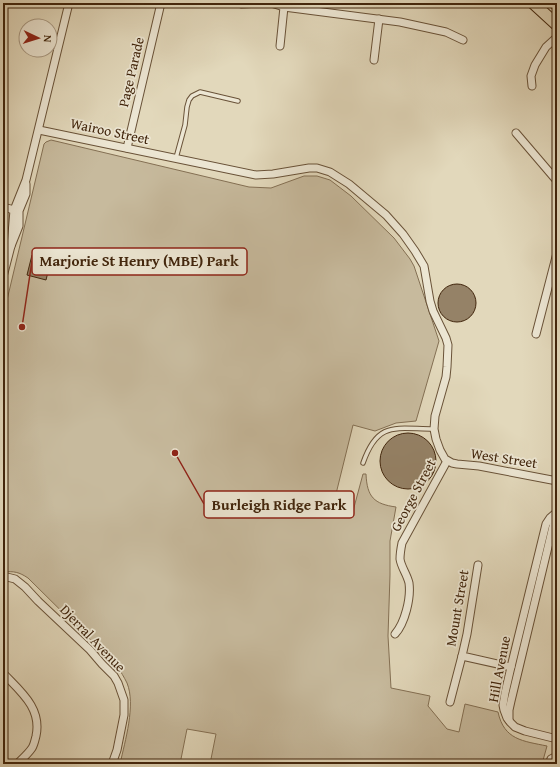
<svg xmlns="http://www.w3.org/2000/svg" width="560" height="767" font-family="'Gentium Book Plus',serif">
<rect width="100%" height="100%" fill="#e2d8bb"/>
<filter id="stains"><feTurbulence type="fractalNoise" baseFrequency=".005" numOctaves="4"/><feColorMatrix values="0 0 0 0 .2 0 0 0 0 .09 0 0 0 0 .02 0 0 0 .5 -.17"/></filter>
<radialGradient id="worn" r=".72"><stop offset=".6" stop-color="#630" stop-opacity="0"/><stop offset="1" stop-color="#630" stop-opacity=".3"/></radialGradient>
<path fill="#c7ba9d" stroke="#847054" d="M51,140L249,187L271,188L304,176H317L330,180L351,196L394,238L410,259L414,266L439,341L416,421L396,423L375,431L353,425L333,506L353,511L363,474H366C367,497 374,504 396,507L390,541V575L388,636L391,688L430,696L428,706L447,729L459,732L465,704L498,712C504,740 523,741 547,746L542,764H256L255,763L254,764H210L216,734L187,729L180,764H120C125,741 136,705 127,683C124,677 121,672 117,666L28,578C19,572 14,571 3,572V317L44,144L46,142Z"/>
<g fill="#958267" stroke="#41250c">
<path d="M32,255L51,260L46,280L27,275Z"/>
<circle cx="457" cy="303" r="19"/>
<circle cx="408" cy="461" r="28"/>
</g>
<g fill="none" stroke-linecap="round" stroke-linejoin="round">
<defs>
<g id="service">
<path d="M176,158L185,125L187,107L189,100L192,96L200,92L238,101"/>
<path d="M363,463C378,420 396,429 434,429"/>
</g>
<g id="minor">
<path d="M271,3L284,7L400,22L446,32L463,40"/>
<path d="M241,4L261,3"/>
<path d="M280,46L284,7"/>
<path d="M374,60L379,19"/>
<path d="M532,86L531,76L535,65L546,47L557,37"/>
<path d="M39,130L256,175L273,174L309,168H317L330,172L349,184L386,215L403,234L415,251L424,266L430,301L433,311L446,338L448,345L447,367L446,377L435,416L434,429L436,439L440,450L445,459L452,463L457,464L479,466L557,481"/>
<path d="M516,133L557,181"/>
<path d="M127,148L161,3"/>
<path d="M3,207L18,211"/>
<path d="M11,246L14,210L26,180L69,3"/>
<path d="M3,277L11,246L19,226V211L26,194V184"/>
<path d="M536,334L557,253"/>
<path d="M557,512L550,518L546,524L511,667L505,693L503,705L504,710L507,718L510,722L515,727L525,731L557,739"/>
<path d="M478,565L467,634L462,656L511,667"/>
<path d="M3,576L15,579L25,587L38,601L90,650L102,664L114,676L118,683L124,700V715L117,750L112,764"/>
<path d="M395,634C405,623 411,598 409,583C407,574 401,567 400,559C400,553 401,548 402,543L447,461"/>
<path d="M3,673C21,692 42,708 36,736C35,740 34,745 32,748C28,754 22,759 17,764"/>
<path d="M450,702L462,656"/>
<path d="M509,720V710L511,701L554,522L557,517"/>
<path d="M549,764L551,759L557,756"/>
</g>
<g id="primary">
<path d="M533,3L557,25"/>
<path d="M555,3L557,5"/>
</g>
</defs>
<use href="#service" stroke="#695238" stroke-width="5.5"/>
<use href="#minor" stroke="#695238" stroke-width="9"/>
<use href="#primary" stroke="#41250c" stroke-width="13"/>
<use href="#service" stroke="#ece6d3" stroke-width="3.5"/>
<use href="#minor" stroke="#ece6d3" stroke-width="7"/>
<use href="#primary" stroke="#e2d8bb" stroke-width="11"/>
</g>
<g text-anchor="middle" stroke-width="3.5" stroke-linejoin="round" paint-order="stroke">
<g font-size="14" fill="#41250c" stroke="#ece6d3">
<text transform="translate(131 72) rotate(-77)" y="5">Page Parade</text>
<text transform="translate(110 131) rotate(12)" y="5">Wairoo Street</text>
<text transform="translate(504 458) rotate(9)" y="5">West Street</text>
<text transform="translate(413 495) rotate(-62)" y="5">George Street</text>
<text transform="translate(457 608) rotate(-80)" y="5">Mount Street</text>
<text transform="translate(93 638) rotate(46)" y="5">Djerral Avenue</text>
<text transform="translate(499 669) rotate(-79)" y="5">Hill Avenue</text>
</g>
</g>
<path fill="none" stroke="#8f2418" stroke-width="1.5" d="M22 327L32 261M175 453L204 504"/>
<g fill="#8f2418" stroke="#ece6d3" stroke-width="1.5">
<circle cx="22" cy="327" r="4"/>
<circle cx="175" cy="453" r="4"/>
</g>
<g fill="#ece6d3" stroke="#8f2418" stroke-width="1.5">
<rect x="32" y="248" width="215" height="27" rx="4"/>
<rect x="204" y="491" width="150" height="27" rx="4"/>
</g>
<g font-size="15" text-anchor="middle" font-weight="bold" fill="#41250c">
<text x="139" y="266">Marjorie St Henry (MBE) Park</text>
<text x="279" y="510">Burleigh Ridge Park</text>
</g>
<rect width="560" height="767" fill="none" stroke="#e2d8bb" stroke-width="16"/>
<rect x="4" y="4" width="552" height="759" fill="none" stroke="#41250c" stroke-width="2"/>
<rect x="8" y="8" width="544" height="751" fill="none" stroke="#41250c"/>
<g transform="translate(38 38) rotate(94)"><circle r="19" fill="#ece6d3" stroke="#a89983"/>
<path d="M0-3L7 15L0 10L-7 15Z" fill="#8f2418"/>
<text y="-6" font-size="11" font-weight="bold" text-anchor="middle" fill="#41250c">N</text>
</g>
<rect width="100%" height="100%" filter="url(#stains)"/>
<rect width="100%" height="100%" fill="url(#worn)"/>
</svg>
